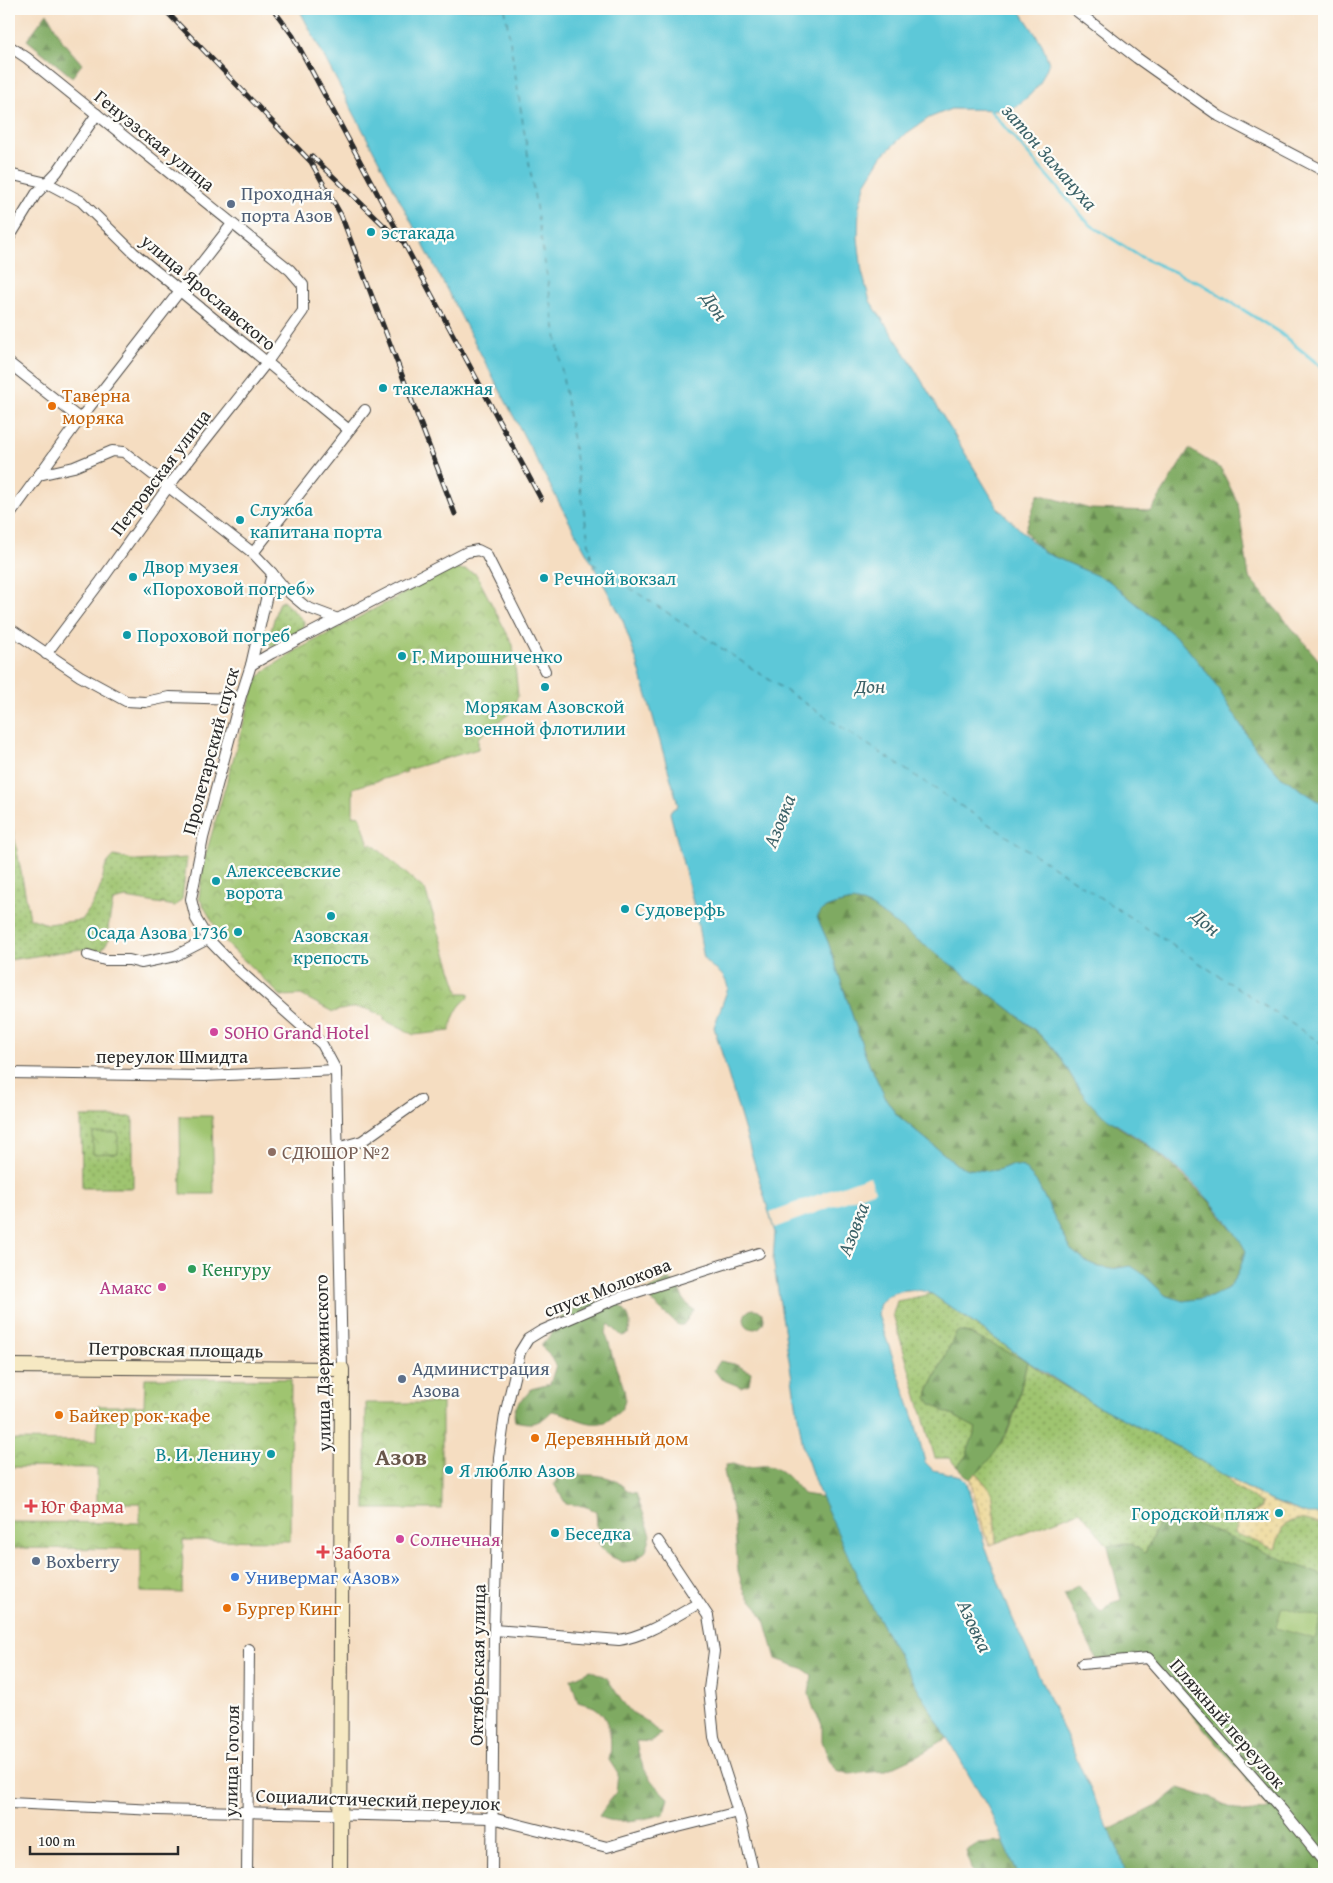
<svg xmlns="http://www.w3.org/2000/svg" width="1333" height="1883" font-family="'Gentium Book Plus',serif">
<defs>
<pattern id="grass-dots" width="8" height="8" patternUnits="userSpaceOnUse" patternTransform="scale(1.25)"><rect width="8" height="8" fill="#9fc46f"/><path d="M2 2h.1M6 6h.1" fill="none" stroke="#829f5b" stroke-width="1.8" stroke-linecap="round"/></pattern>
<pattern id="forest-firs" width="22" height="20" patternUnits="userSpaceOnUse" patternTransform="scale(1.25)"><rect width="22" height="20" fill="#7faa62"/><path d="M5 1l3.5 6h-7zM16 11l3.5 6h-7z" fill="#688b51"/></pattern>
<pattern id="sand-dots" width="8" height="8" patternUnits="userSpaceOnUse" patternTransform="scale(1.25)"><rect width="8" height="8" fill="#eeda9e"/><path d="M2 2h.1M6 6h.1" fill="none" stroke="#cb8" stroke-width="1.8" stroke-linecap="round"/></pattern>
<pattern id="park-crowns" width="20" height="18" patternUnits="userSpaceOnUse" patternTransform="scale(1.25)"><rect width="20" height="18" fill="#9fc46f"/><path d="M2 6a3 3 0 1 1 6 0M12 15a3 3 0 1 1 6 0" fill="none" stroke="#829f5b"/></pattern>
</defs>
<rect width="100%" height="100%" fill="#fdfcf7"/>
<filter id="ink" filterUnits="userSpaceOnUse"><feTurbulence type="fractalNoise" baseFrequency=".02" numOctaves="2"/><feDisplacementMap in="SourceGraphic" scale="10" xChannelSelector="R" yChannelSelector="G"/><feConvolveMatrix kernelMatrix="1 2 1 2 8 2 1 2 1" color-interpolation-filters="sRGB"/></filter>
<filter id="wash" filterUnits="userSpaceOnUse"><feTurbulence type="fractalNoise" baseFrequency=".0096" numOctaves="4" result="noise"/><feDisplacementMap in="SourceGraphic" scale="20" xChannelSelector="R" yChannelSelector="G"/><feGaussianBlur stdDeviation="1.12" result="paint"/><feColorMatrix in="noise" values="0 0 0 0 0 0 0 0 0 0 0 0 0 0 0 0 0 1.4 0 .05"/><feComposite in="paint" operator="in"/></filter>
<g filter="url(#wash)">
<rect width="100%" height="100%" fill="#f5ddc1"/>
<g fill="url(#grass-dots)" stroke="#65784d">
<path d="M283,601L304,621L303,630L272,647L268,642L278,604Z"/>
<path d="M9,810L30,918L47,924L82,920C89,910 96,900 100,888C106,873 100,869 114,856L137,861L187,858L182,899L175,906L126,898L113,901L108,928L112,935L99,954L81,949L9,960Z"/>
<path d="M81,1117H133V1188H82Z"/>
<path d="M932,1294L1046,1375L1092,1403L1182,1449L1225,1476L1234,1487L1262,1503V1507L1239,1522L1282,1528C1294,1515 1310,1519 1324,1526V1576L1161,1518L1145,1553L1126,1543L1108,1546L1080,1511L996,1543L994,1514L991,1491L976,1473C987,1462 998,1450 1005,1437C1017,1414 1021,1386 1027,1361L956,1333L928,1392L927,1398L973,1425L977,1430L966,1456L957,1467L949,1458H935L893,1314L897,1301Z"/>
</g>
<g fill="url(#forest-firs)" stroke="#556a46">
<path d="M47,13L63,42L82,64L72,77L27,40Z"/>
<path d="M1189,449L1221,469L1238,503L1249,577L1322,664L1324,665V805L1279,775L1255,748L1212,679L1181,641L1109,581L1043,552L1025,531L1038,494L1090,509L1151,511Z"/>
<path d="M852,901L862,903L872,907L937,953L1014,1013L1048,1042L1062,1060L1080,1091L1117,1126L1153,1149L1179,1172L1209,1201L1239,1238L1246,1251L1238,1274L1228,1288L1211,1297L1183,1301L1165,1295L1143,1274L1122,1267L1111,1269L1099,1267L1085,1261L1071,1250L1036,1181L1023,1167L1011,1165L998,1170L988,1171L969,1169L957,1165L897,1115L886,1099L866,1057L828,942L817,917C821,905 841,904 852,901Z"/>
<path d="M669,1279L678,1286L684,1301L694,1310L683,1325H678L652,1302L648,1290Z"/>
<path d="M615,1299C625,1312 634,1317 628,1334L622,1336L609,1324L605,1333C610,1342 610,1349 613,1359C618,1377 636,1401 615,1415C612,1417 608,1421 605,1422C586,1428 570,1413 552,1411C539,1424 533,1425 515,1421C511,1404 523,1402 531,1389L550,1384L556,1365L551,1356L541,1346L552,1333L557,1322L565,1313L584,1304Z"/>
<circle cx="754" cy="1319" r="10"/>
<path d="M959,1331L966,1332L1027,1361C1016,1408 1010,1447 970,1479L957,1467L966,1456L976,1428L931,1404L927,1398L928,1392L956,1333Z"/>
<path d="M720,1361L734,1364L751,1372L749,1384L741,1387L721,1379L714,1370Z"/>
<path d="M733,1464C745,1469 748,1467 761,1466C780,1464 792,1481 803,1494L822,1497L865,1593L896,1651L947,1738L919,1755L884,1771L849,1774L836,1770L829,1759L822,1741V1724L814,1711L809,1693L812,1675L802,1668L776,1659L766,1623L758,1608L745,1593L738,1571L734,1518L724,1471L726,1465Z"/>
<path d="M560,1474C578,1477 595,1472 612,1479C621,1482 625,1492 636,1493L651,1535L646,1551L637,1560L623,1562L610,1556L603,1550L598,1542L596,1511L584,1506L566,1504L554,1484Z"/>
<path d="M1171,1514L1324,1576V1874H1126L1120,1854L1109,1830L1157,1806L1179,1788L1208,1797L1245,1813L1269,1809L1243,1774L1142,1656L1097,1660L1064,1594L1078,1585L1101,1613L1111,1603L1121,1600L1108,1546L1129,1543L1145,1553L1161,1518L1165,1515Z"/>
<path d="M591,1670L607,1678L621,1700L631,1712L642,1718L661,1734L651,1742L636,1741C641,1768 648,1780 668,1798L664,1814C646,1819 614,1826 599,1816L616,1792L618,1774L609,1760C613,1743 611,1717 594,1707C590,1705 583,1704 578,1702L571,1679Z"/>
<path d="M1004,1842L1018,1874H975L971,1869L966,1851L977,1844Z"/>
</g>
<g fill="url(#sand-dots)" stroke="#8c8264">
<path d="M976,1473L991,1491L994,1514L996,1543L990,1545L984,1532L970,1479Z"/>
<path d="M1225,1476C1256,1493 1288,1514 1324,1514V1526C1318,1523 1312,1522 1305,1520C1282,1517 1281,1532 1275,1549L1234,1533L1239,1522L1262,1508V1503L1234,1487Z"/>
</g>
<g fill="url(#park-crowns)" stroke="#65784d">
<path d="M450,569L466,570L476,574L513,645L518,696L510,713L478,738V749L406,770L407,772L353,788V815L360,816L369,845L372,844L425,890L459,993H469V997C457,1006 453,1016 450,1031L414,1035L384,1020V1017C363,1005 355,1006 333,1012L301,995L281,996L223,940L199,898L203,864L256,680L265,671L297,650Z"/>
<path d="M93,1133H118V1153L93,1154Z"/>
<path d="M145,1378L291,1379L290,1541L183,1540L182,1593L141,1592V1549L9,1548V1522L140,1523V1503H97V1468L9,1467V1440L97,1441L98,1406H144Z"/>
<rect x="366" y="1403" width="76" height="106"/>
</g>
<g fill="#9fc46f" stroke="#65784d">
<path d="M180,1116H212L214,1194H181Z"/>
<path d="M1282,1607L1321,1618L1315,1639L1276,1628Z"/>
</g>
<path fill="#5dc8d8" stroke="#447a82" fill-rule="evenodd" d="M299,9H1019L1042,44L1049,63L1040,83L1030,95L1012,110L951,109L929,118L904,135L882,156L866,182L859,207L858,238L862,272L870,301L905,353L998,508L1043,552L1109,581L1181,641L1212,679L1255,748L1279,775L1324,805V1514H1307L1267,1499L1225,1476L1182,1449L1092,1403L1027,1361L932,1294C917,1287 890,1288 880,1304C878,1307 879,1312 878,1315L914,1418L925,1462L933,1470L961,1476L966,1481L986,1549L1012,1617L1120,1854L1126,1874H1018L990,1811L896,1651L865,1593L816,1485L803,1447L773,1260L775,1233L714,1027L728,988C724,970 713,971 704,959L696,914L670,813L671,810L677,807L678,804L638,665L622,618L564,512ZM852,901L862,903L872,907C911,935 950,963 988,993C1008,1008 1029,1024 1047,1041C1066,1060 1074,1087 1093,1106C1111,1124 1135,1134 1155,1150C1189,1177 1225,1212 1246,1251L1238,1274L1228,1288L1211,1297L1183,1301L1165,1295L1143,1274L1131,1266L1111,1269L1099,1267L1085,1261L1071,1250L1036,1181L1023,1167L1011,1165L998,1170L988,1171L969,1169L957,1165L897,1115L886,1099L866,1057L828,942L817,917C821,905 841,904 852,901Z"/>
<path fill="#f5ddc1" d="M870,1176L875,1191L774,1228L770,1212Z"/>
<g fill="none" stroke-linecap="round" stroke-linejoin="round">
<path stroke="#5dc8d8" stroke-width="3" d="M990,110L1089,224L1141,257L1204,285L1280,333L1324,369"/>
<path stroke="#3c6268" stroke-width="1" stroke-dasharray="6 5" stroke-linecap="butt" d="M505,9L592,563L1324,1045"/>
</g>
</g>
<g filter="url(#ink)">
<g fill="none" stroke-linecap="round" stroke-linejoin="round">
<defs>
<g id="street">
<path d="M1074,9L1137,58L1219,116L1324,171"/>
<path d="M9,46L27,58L290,270L303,285V311L267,362L168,487L101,581L46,654"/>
<path d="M9,174L47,183L81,201L134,253L349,430"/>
<path d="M9,238L36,194L57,172L97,114"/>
<path d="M9,363L80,419"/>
<path d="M39,475L74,467L112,451L124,452L253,553L272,573L251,665L240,699L203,838L191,899L196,919L208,939L234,966L322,1044L336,1070L342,1369"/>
<path d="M9,516L80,419L232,224"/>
<path d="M253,553L365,410"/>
<path d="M272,573L287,591L306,607L338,619"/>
<path d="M9,628L80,676L126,701L145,702L169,697L240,699"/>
<path d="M251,665L272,653L467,552L478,550L486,554L545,671"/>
<path d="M88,955L105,960H129L141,963L175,956L208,939"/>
<path d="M9,1073L205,1076L336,1070"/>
<path d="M337,1148L362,1141L420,1100"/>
<path d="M658,1541L708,1616L714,1651L709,1689L714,1737L740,1818L754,1874"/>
<path d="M494,1630L619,1640C647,1636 673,1617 698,1604"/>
<path d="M1082,1664L1148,1658L1282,1810L1324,1862"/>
<path d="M9,1803L156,1810L492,1818L607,1847L666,1830L738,1812"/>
<path d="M247,1874L249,1649"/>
<path d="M492,1874L494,1630L499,1457L505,1415L520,1352L528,1339L541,1331L615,1299L759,1253"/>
</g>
<path id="secondary" d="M9,1366L342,1369L340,1874"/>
</defs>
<use href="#street" stroke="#494642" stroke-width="12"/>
<use href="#secondary" stroke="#494642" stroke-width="16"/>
<use href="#street" stroke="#fff" stroke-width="10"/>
<use href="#secondary" stroke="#f6e9c3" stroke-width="14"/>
<defs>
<g id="rail">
<path d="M164,9L311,162L341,215L455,514"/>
<path d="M273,9L293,36L541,499"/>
<path d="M312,156L398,239"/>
</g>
</defs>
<use href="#rail" stroke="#2b2b2b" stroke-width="5"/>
<use href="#rail" stroke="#fdfcf7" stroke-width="3" stroke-dasharray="9" stroke-linecap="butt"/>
</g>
</g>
<g fill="#5c6f8a" stroke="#fdfcf7" stroke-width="2">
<circle cx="231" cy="204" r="5"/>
<circle cx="402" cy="1379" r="5"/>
<circle cx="36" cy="1561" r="5"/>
</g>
<g fill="#0f9aa8" stroke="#fdfcf7" stroke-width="2">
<circle cx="371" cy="232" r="5"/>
<circle cx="383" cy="388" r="5"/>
<circle cx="240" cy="520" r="5"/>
<circle cx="133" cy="577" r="5"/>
<circle cx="544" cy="578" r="5"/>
<circle cx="127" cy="635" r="5"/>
<circle cx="402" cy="656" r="5"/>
<circle cx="545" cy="687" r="5"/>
<circle cx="216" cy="881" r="5"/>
<circle cx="625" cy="909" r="5"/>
<circle cx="331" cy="916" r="5"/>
<circle cx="238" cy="932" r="5"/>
<circle cx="271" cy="1454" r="5"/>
<circle cx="449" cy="1470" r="5"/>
<circle cx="1279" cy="1513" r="5"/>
<circle cx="555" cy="1533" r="5"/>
</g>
<g fill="#e8710a" stroke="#fdfcf7" stroke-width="2">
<circle cx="52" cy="406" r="5"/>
<circle cx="59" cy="1415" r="5"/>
<circle cx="535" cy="1438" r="5"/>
<circle cx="227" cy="1608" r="5"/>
</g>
<g fill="#d1479c" stroke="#fdfcf7" stroke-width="2">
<circle cx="214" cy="1032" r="5"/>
<circle cx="162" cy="1287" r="5"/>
<circle cx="400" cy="1539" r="5"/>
</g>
<circle fill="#8d6e63" stroke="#fdfcf7" stroke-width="2" cx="272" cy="1152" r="5"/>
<circle fill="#2e9e5b" stroke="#fdfcf7" stroke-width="2" cx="192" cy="1269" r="5"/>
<g fill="#e0444e" stroke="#fdfcf7" stroke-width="2">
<path d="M28.5 1498.5h5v5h5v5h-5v5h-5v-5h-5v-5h5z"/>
<path d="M320.5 1544.5h5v5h5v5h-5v5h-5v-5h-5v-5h5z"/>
</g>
<circle fill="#3f7fe0" stroke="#fdfcf7" stroke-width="2" cx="235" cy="1577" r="5"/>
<g text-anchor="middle" stroke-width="4.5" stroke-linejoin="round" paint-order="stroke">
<g font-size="19" fill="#2b2b2b" stroke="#fdfcf7">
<text transform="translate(155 140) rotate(39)" y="7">Генуэзская улица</text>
<text transform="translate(209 292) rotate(40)" y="7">улица Ярославского</text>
<text transform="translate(160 472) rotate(-53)" y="7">Петровская улица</text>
<text transform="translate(210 751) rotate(-75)" y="7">Пролетарский спуск</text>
<text x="172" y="1063">переулок Шмидта</text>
<text transform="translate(607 1287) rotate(-21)" y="7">спуск Молокова</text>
<text transform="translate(176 1349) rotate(1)" y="7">Петровская площадь</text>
<text transform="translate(322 1363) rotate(-91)" y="7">улица Дзержинского</text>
<text transform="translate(477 1665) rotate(-89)" y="7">Октябрьская улица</text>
<text transform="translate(1228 1723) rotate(49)" y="7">Пляжный переулок</text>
<text transform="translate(231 1761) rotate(-89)" y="7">улица Гоголя</text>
<text transform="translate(378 1799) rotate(2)" y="7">Социалистический переулок</text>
</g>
<g font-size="19" fill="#4e5e75" stroke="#fdfcf7" text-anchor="start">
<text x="241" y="200">Проходная<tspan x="241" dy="22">порта Азов</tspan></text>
<text x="412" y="1375">Администрация<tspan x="412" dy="22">Азова</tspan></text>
<text x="46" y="1568">Boxberry</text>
</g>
<g font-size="19" fill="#0d838f" stroke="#fdfcf7" text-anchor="start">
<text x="381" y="239">эстакада</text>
<text x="393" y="395">такелажная</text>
<text x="250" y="516">Служба<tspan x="250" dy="22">капитана порта</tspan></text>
<text x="143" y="573">Двор музея<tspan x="143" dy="22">«Пороховой погреб»</tspan></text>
<text x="554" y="585">Речной вокзал</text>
<text x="137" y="642">Пороховой погреб</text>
<text x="412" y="663">Г. Мирошниченко</text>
<text x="545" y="713" text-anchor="middle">Морякам Азовской<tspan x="545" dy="22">военной флотилии</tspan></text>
<text x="226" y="877">Алексеевские<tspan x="226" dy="22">ворота</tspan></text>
<text x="635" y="916">Судоверфь</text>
<text x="228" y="939" text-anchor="end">Осада Азова 1736</text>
<text x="331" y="942" text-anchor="middle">Азовская<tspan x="331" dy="22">крепость</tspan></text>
<text x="261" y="1461" text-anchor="end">В. И. Ленину</text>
<text x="459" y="1477">Я люблю Азов</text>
<text x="1269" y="1520" text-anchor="end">Городской пляж</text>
<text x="565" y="1540">Беседка</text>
</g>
<g font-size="19" fill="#c56008" stroke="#fdfcf7" text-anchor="start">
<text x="62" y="402">Таверна<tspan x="62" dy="22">моряка</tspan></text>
<text x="69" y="1422">Байкер рок-кафе</text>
<text x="545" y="1445">Деревянный дом</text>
<text x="237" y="1615">Бургер Кинг</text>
</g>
<g font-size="19" fill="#b23c85" stroke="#fdfcf7" text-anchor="start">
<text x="224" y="1039">SOHO Grand Hotel</text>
<text x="152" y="1294" text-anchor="end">Амакс</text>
<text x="410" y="1546">Солнечная</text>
</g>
<g font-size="19" fill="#785e54" stroke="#fdfcf7" text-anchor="start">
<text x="282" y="1159">СДЮШОР №2</text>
</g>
<g font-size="19" fill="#27864d" stroke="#fdfcf7" text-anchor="start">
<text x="202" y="1276">Кенгуру</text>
</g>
<g font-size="19" fill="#be3a42" stroke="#fdfcf7" text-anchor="start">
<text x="41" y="1513">Юг Фарма</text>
<text x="334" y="1559">Забота</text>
</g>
<g font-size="19" fill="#366cbe" stroke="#fdfcf7" text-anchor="start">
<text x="245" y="1584">Универмаг «Азов»</text>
</g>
<g font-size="20" font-style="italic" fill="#3c6268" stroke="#fdfcf7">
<text transform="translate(1050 157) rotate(49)" y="7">затон Замануха</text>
<text transform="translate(715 306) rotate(55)" y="7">Дон</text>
<text x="870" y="693">Дон</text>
<text transform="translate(779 821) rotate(-68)" y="7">Азовка</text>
<text transform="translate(1206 922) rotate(41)" y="7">Дон</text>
<text transform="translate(853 1229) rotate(-69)" y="7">Азовка</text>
<text transform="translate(975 1626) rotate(65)" y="7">Азовка</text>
</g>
<g font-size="24" font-weight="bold" fill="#68574a" stroke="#fdfcf7">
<text x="401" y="1465">Азов</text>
</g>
</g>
<rect width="1333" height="1883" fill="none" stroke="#fdfcf7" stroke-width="30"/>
<path d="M30 1846v8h148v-8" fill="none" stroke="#2b2b2b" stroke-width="2.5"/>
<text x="38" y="1846" font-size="15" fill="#2b2b2b" stroke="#fdfcf7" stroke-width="4" paint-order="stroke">100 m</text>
</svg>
